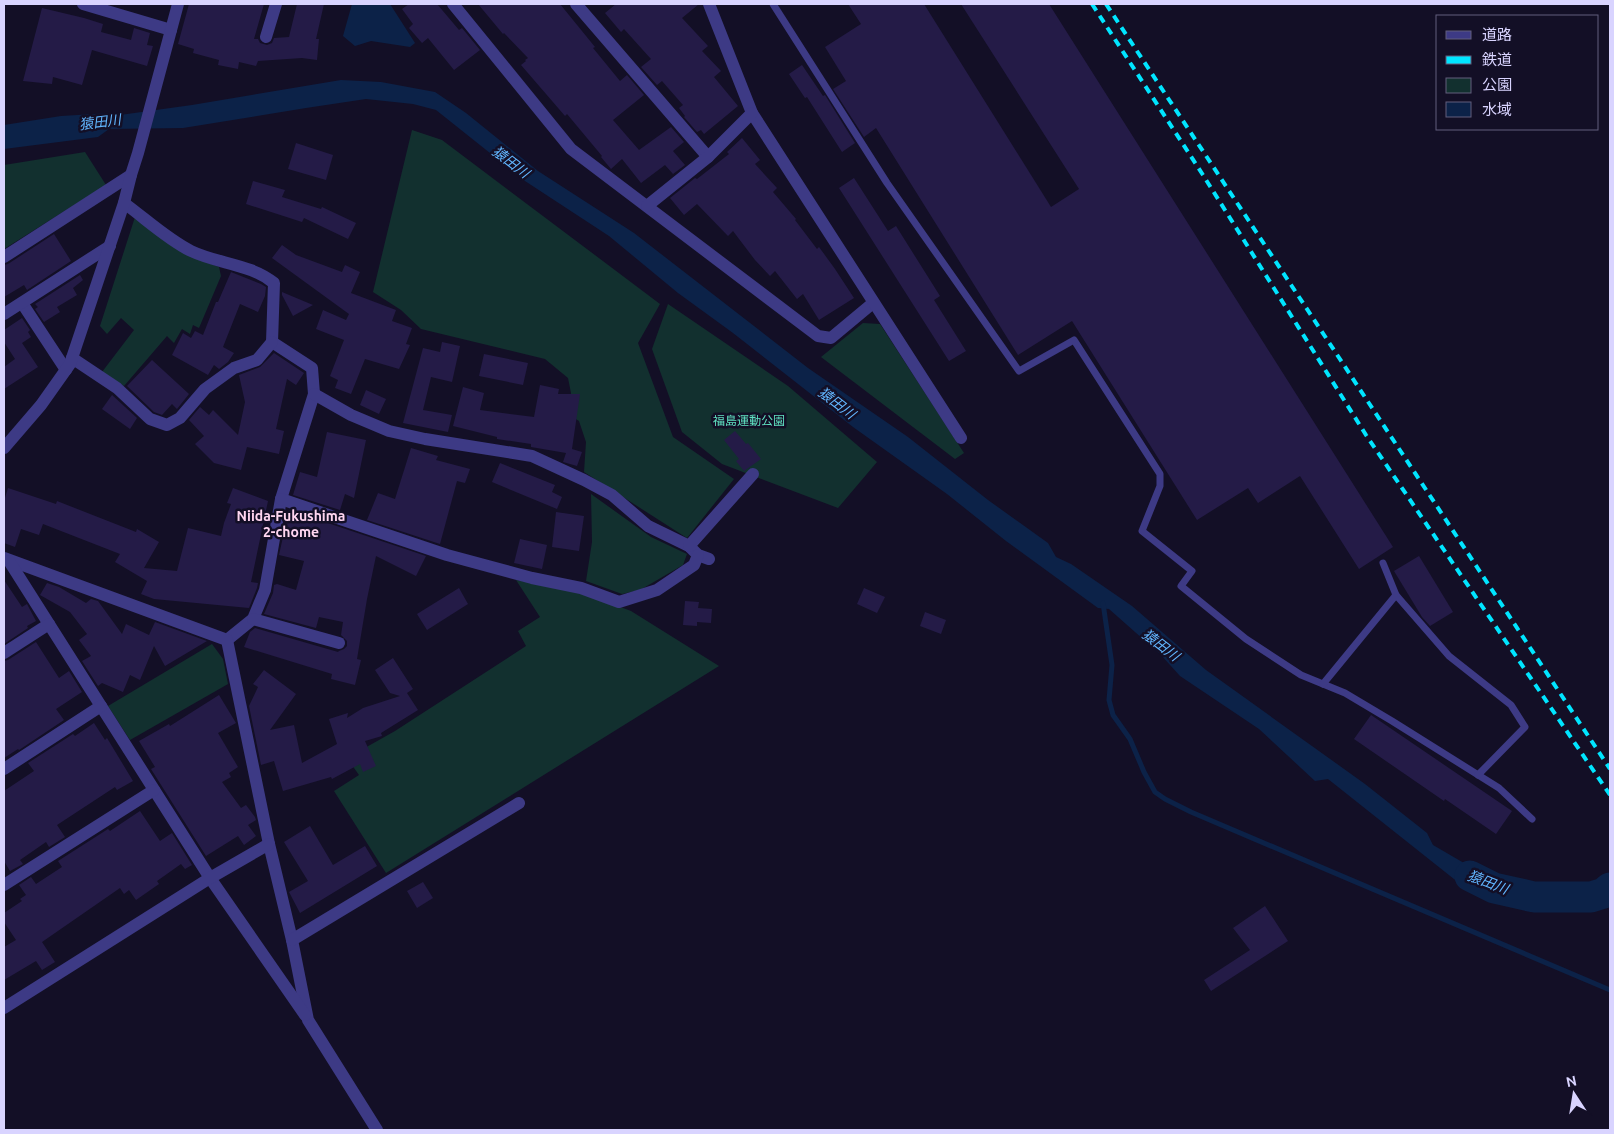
<svg xmlns="http://www.w3.org/2000/svg" width="1614" height="1134" font-family="Ubuntu,'Noto Sans JP',sans-serif">
<rect width="100%" height="100%" fill="#130f26"/>
<g fill="#12302f">
<path d="M412,130L442,140L660,304L638,343L673,437L734,479L687,538L584,472L586,442L579,421L568,414L571,393L568,378L545,359L421,329L401,310L373,292Z"/>
<path d="M85,152L106,185L4,249V165Z"/>
<path d="M135,217L188,255L219,267L221,276L199,328L193,325L190,334L182,329L174,343L167,336L124,386L102,372L134,330L121,318L107,334L100,326Z"/>
<path d="M668,304L788,386L877,462L838,508L722,464L682,432L652,349Z"/>
<path d="M863,323L880,324L964,453L955,459L821,357Z"/>
<path d="M591,494L651,537L687,554L683,565L640,590L622,594L586,581L592,542Z"/>
<path d="M516,580L578,591L631,611L719,666L386,873L334,791L359,775L347,758L395,731L526,646L518,631L540,617Z"/>
<path d="M212,644L223,659L228,684L130,740L108,706Z"/>
</g>
<g fill="#0c2248">
<path d="M352,4H390L415,43L410,47L371,41L355,46L343,36Z"/>
<path d="M341,80L381,82L435,92L466,113L538,171L634,233L808,368L908,437L988,500L1048,543L1056,557L1071,564L1132,606L1206,670L1365,784L1427,833L1433,845L1500,884L1534,893L1464,887L1328,779L1315,781L1259,729L1180,676L1161,655L1109,609L1098,608L1006,541L947,494L853,427L733,333L678,293L609,236L525,181L436,110L413,104L366,99L306,108L183,128L109,129L98,137L4,149V125L61,116L111,113L120,115L192,105Z"/>
</g>
<g fill="none" stroke-linecap="round" stroke-linejoin="round">
<path stroke="#0c2248" stroke-width="5" d="M1103,603L1112,665L1109,700L1113,715L1130,739L1144,772L1155,792L1165,799L1191,812L1610,990"/>
<path stroke="#0c2248" stroke-width="31" d="M1470,876L1494,888L1534,897H1591L1604,893L1610,888"/>
</g>
<g fill="#241b47">
<path d="M189,4H264L254,39H258L260,43L267,45L272,43L274,38L289,37L297,4H324L316,39H319L317,60L302,58L258,61L256,66L239,62L238,69L218,65L219,60L193,53L194,49L178,44Z"/>
<path d="M409,4H437L459,30L462,28L480,50L454,70L428,38L422,43L409,28L413,24L402,9Z"/>
<path d="M478,4H560L595,47L593,48L620,81L627,75L644,95L613,120L639,150L671,127L684,142L673,151L685,165L673,174L665,165L641,183L622,159L611,169L601,157L602,156L567,114L565,116L521,65L526,61L525,60L528,58L504,33L503,34Z"/>
<path d="M616,4H699L682,18L708,46L702,51L721,71L714,77L738,106L704,134L701,130L697,132L684,117L685,116L679,108L683,105L662,81L657,85L641,67L651,59L624,29L621,32L605,13Z"/>
<path d="M848,4H924L1051,207L1079,189L961,4H1049L1393,547L1359,569L1300,476L1258,503L1248,488L1197,520L1072,321L1018,355L876,128L864,137L833,89L846,81L825,47L861,24Z"/>
<path d="M42,8L84,18L103,24L101,32L131,40L134,28L150,33L147,45L153,46L147,66L92,50L82,85L53,77L52,84L23,81Z"/>
<path d="M802,65L823,96L825,95L855,143L842,152L807,97L805,98L789,74Z"/>
<path d="M742,138L760,160L755,164L777,188L773,192L796,219L795,220L817,249L819,247L835,269L854,298L819,320L803,294L797,299L775,271L770,276L755,260L733,231L728,236L697,204L684,215L670,198L695,178L697,179L729,154L727,152Z"/>
<path d="M296,143L333,155L326,180L288,169Z"/>
<path d="M854,178L888,231L896,226L940,296L934,300L966,351L949,361L839,188Z"/>
<path d="M253,181L285,190L282,197L321,209L322,207L356,223L348,239L304,218L302,222L246,204Z"/>
<path d="M54,234L71,261L27,290L24,285L4,297V265L8,264Z"/>
<path d="M282,245L296,255L342,272L345,265L360,272L351,293L396,310L392,321L412,328L406,344L410,345L399,369L365,359L351,394L335,388L338,380L330,376L344,340L316,329L323,310L346,320L349,314L327,298L328,297L327,298L272,258Z"/>
<path d="M231,272L261,284L266,287L265,296L258,312L240,304L223,347L234,353L228,362L219,369L214,365L208,375L172,355L183,333L191,338L195,331L203,335L216,302H218Z"/>
<path d="M80,275L83,280L73,288L77,295L57,307L60,312L44,322L35,309L38,307L35,304Z"/>
<path d="M282,292L313,305L293,316L282,295Z"/>
<path d="M22,318L30,330L28,332L31,337L22,343L38,367L4,389V367L15,359L4,342V330Z"/>
<path d="M442,342L460,346L452,382L431,377L423,410L452,415L448,432L403,423L423,348L440,352Z"/>
<path d="M274,353L304,373L296,385L287,379L276,429L284,431L279,454L247,447L241,470L214,463L195,444L204,436L189,420L200,407L209,415L213,410L238,435L245,402L239,375L260,367Z"/>
<path d="M484,354L528,363L523,385L479,376Z"/>
<path d="M152,360L189,394L177,409L172,404L162,415L154,412L127,386Z"/>
<path d="M540,385L559,389L558,394H580L572,449L582,452L577,466L563,462L566,453L531,447V444L497,439V437L453,426L463,387L484,393L480,410L534,417Z"/>
<path d="M366,390L386,399L379,414L360,405Z"/>
<path d="M112,395L137,418L130,429L102,409Z"/>
<path d="M735,431L746,444L748,443L761,459L744,471L736,461L739,459L724,440Z"/>
<path d="M327,432L366,440L354,498L345,494L340,510L293,495L300,472L317,477Z"/>
<path d="M411,448L438,456L436,460L470,469L465,483L457,481L440,544L367,520L378,493L395,499Z"/>
<path d="M500,463L555,485L552,492L562,497L557,509L492,482Z"/>
<path d="M8,488L56,504L57,501L136,532L137,529L159,542L144,568L177,571L188,528L221,536L224,523L231,504L227,503L233,488L268,501L251,582L258,583L257,588L249,608L154,599L141,594L147,581L115,562L120,554L43,524L39,535L21,529L15,547L4,543V501Z"/>
<path d="M289,510L426,556L416,576L376,556L367,599L357,659L361,660L355,685L331,679L332,674L244,647L250,632L255,628L338,652L339,651L344,649L347,646V641L341,635L343,622L319,617L316,628L264,614L273,593L274,585L277,584L296,590L304,561L279,555Z"/>
<path d="M556,512L584,516L579,551L552,547Z"/>
<path d="M520,539L547,545L542,569L514,563Z"/>
<path d="M1419,556L1453,612L1430,626L1422,617L1394,571Z"/>
<path d="M4,580L22,607L27,604L36,621L27,626L28,628L4,644Z"/>
<path d="M47,583L59,587L86,603L91,599L98,601L122,634L126,624L149,635L155,622L207,641L165,666L154,646L140,680L130,675L123,692L102,683L98,686L82,661L91,656L79,640L87,634L70,612L40,595Z"/>
<path d="M459,588L468,604L427,630L417,614Z"/>
<path d="M864,588L885,597L877,613L857,604Z"/>
<path d="M685,601L699,602L698,608L712,609L711,623L697,622V626L683,625Z"/>
<path d="M925,612L946,620L941,634L920,626Z"/>
<path d="M36,642L59,678L69,671L82,692L56,709L64,720L19,750L18,749L4,758V661L8,660Z"/>
<path d="M393,658L413,689L407,693L418,710L381,733L382,736L365,741L376,766L363,772L360,764L332,779L331,777L283,791L274,761L261,765L249,706L258,687L253,684L264,670L296,694L270,730L294,725L302,763L337,744L329,719L348,713L347,718L363,708L400,696L390,693L375,670Z"/>
<path d="M219,695L236,723L218,733L238,767L229,773L231,777L222,782L241,808L246,805L255,817L256,820L248,825L256,836L244,845L238,836L206,856L151,769L155,767L139,741L169,724L170,726Z"/>
<path d="M1371,715L1512,811L1496,834L1445,799L1444,801L1354,739Z"/>
<path d="M94,723L105,740L107,738L133,781L117,790L115,787L57,825L65,837L49,847L46,842L20,860L23,864L10,871L4,861V791L34,771L28,763L73,734L75,736Z"/>
<path d="M140,811L160,841L172,833L192,865L185,869L181,864L157,881L159,884L136,900L129,890L124,894L120,888L42,942L55,962L42,970L36,961L4,980V947L16,940L4,922V913L22,901L20,899L26,895L19,885L31,877L36,884L62,867L58,861L108,829L110,831Z"/>
<path d="M310,826L333,865L365,846L377,866L300,913L289,892L308,881L284,842Z"/>
<path d="M423,882L433,898L417,908L407,891Z"/>
<path d="M1265,906L1288,941L1211,991L1204,980L1250,950L1233,928Z"/>
</g>
<g fill="none" stroke-linecap="round" stroke-linejoin="round">
<g stroke="#3d3a85" stroke-width="7">
<path d="M773,4L887,183L1019,371L1074,340L1160,474V486L1142,531L1192,571L1181,586L1246,639L1301,675L1345,693L1392,721L1499,788L1532,819"/>
<path d="M1396,595L1449,656L1511,705L1525,727L1478,775"/>
<path d="M1323,684L1396,595L1383,563"/>
</g>
<g stroke="#3d3a85" stroke-width="12">
<path d="M83,4L171,30"/>
<path d="M453,4L571,149L818,336L831,338L873,303"/>
<path d="M576,4L708,157"/>
<path d="M709,4L752,113L961,438"/>
<path d="M266,37L276,4"/>
<path d="M124,203C146,219 167,239 191,251C218,264 251,264 274,283L272,342L312,368L314,394L281,499L265,590L253,619L227,640"/>
<path d="M647,206L708,157L752,113"/>
<path d="M4,257L131,175"/>
<path d="M22,303L66,370"/>
<path d="M4,314L110,246"/>
<path d="M72,358L117,388L150,419L167,425L180,418L205,389L234,368L257,360L272,342"/>
<path d="M314,394L351,415L389,431L425,439L532,456L584,480L612,495L648,526L689,546L698,555L709,559"/>
<path d="M4,448L41,405L70,364L124,203L131,175L138,153L178,4"/>
<path d="M281,499L447,555L532,578L581,588L619,602L657,590L694,565L698,555"/>
<path d="M689,546L753,474"/>
<path d="M4,558L227,640L269,844L292,940L308,1020L377,1130"/>
<path d="M9,561L210,878L305,1015"/>
<path d="M253,619L339,643"/>
<path d="M4,653L49,624"/>
<path d="M4,769L101,706"/>
<path d="M4,885L154,790"/>
<path d="M292,940L519,803"/>
<path d="M4,1008L210,878L269,844"/>
</g>
<g stroke="#00e5ff" stroke-width="4" stroke-dasharray="8 6" stroke-linecap="butt">
<path d="M1092,4L1203,175L1366,435L1610,795"/>
<path d="M1106,4L1610,769"/>
</g>
</g>
<g text-anchor="middle" stroke-width="5" stroke-linejoin="round" paint-order="stroke">
<g font-size="12" fill="#5fe0c0" stroke="#130f26">
<text x="749" y="425">福島運動公園</text>
</g>
<g font-size="14" font-style="italic" fill="#62b6ff" stroke="#130f26">
<text transform="translate(100 122) rotate(-7)" y="5">猿田川</text>
<text transform="translate(511 162) rotate(37)" y="5">猿田川</text>
<text transform="translate(837 403) rotate(37)" y="5">猿田川</text>
<text transform="translate(1161 645) rotate(37)" y="5">猿田川</text>
<text transform="translate(1488 882) rotate(21)" y="5">猿田川</text>
</g>
<g font-size="14" font-weight="bold" fill="#ffd6f0" stroke="#130f26">
<text x="291" y="521">Niida-Fukushima<tspan x="291" dy="16">2-chome</tspan></text>
</g>
</g>
<rect width="1614" height="1134" fill="none" stroke="#d9d4ff" stroke-width="10"/>
<rect x="1436" y="15" width="162" height="115" fill="#130f26" stroke="#625e7d"/>
<rect x="1446" y="31" width="25" height="8" fill="#3d3a85" stroke="#625e7d"/>
<text x="1482" y="40" font-size="15" fill="#d9d4ff">道路</text>
<rect x="1446" y="56" width="25" height="8" fill="#00e5ff" stroke="#625e7d"/>
<text x="1482" y="65" font-size="15" fill="#d9d4ff">鉄道</text>
<rect x="1446" y="78" width="25" height="15" fill="#12302f" stroke="#625e7d"/>
<text x="1482" y="90" font-size="15" fill="#d9d4ff">公園</text>
<rect x="1446" y="102" width="25" height="15" fill="#0c2248" stroke="#625e7d"/>
<text x="1482" y="115" font-size="15" fill="#d9d4ff">水域</text>
<g transform="translate(1574 1094) rotate(348)" stroke="#130f26" stroke-width="4" paint-order="stroke">
<path d="M0-4L9 19L0 12L-9 19Z" fill="#d9d4ff"/>
<text y="-8" font-size="14" font-weight="bold" text-anchor="middle" fill="#d9d4ff">N</text>
</g>
</svg>
